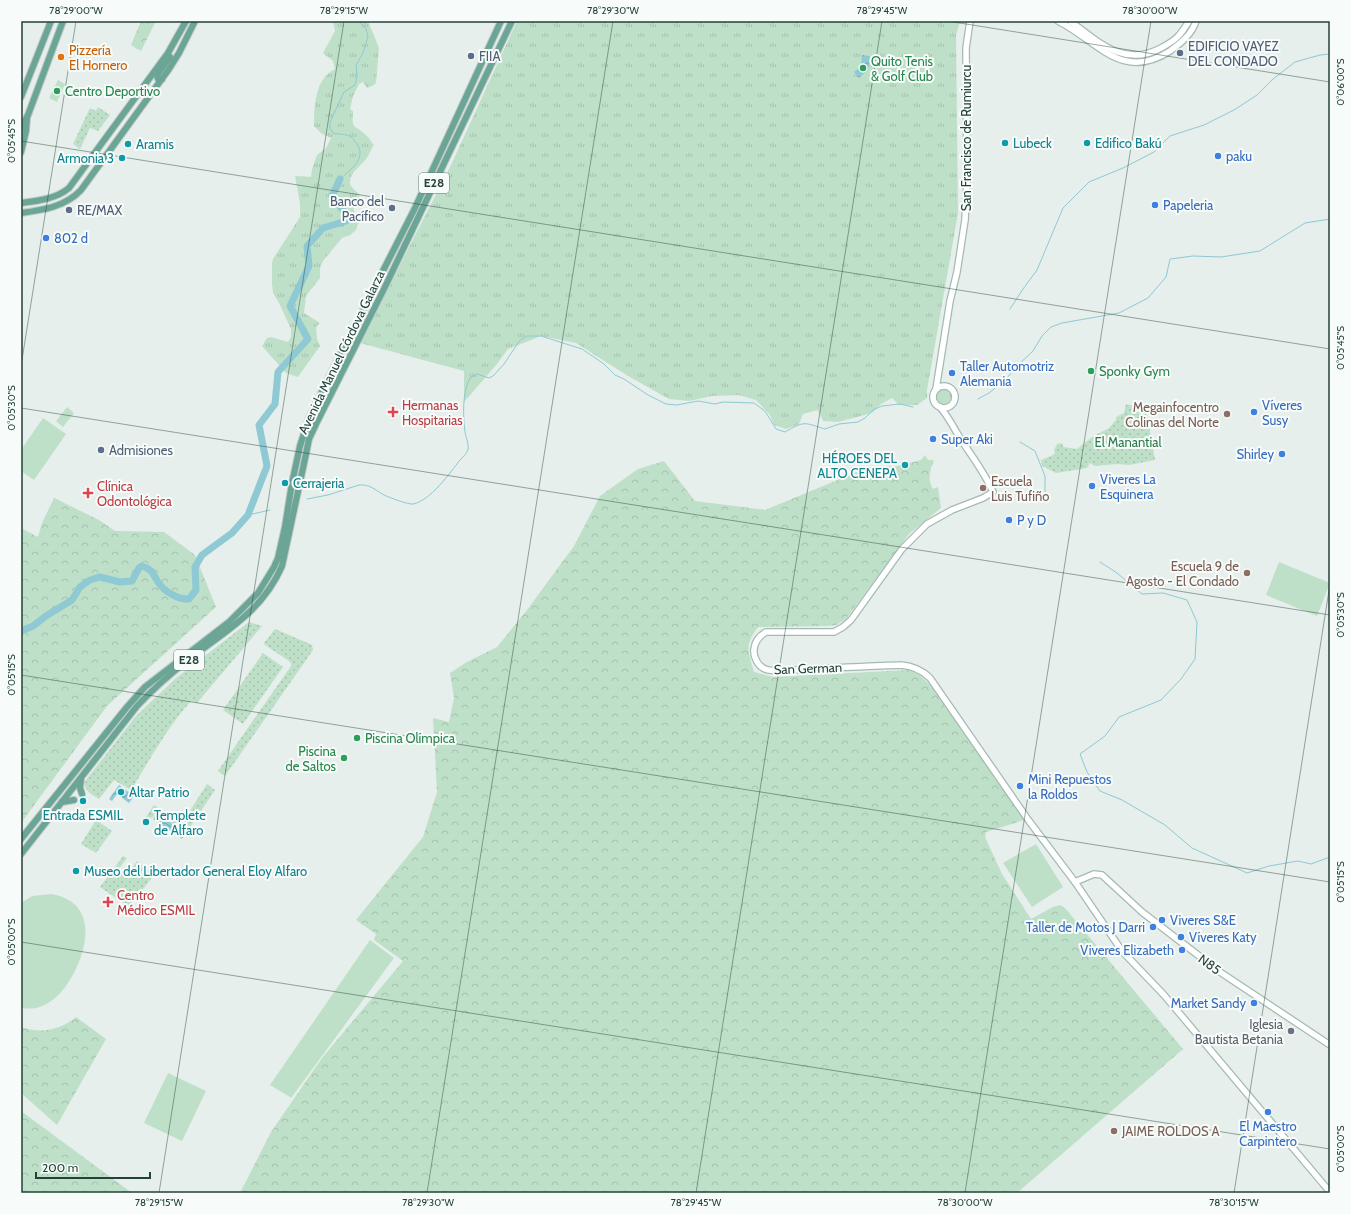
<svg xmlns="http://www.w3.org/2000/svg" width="1351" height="1214" font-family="Cabin,sans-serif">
<defs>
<pattern id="grass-tufts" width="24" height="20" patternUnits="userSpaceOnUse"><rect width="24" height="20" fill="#bfe0c8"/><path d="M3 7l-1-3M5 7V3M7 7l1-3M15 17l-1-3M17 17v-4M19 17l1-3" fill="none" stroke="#a4c1ad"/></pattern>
<pattern id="forest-crowns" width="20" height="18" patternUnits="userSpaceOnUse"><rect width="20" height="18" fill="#bfe0c8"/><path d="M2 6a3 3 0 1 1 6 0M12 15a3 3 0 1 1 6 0" fill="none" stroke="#a4c1ad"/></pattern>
<pattern id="park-dots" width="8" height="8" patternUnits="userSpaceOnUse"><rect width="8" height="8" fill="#bfe0c8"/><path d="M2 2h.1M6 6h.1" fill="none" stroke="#a4c1ad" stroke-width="1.8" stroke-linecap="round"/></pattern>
<pattern id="water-waves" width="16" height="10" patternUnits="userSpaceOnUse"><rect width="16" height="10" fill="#8ec9d4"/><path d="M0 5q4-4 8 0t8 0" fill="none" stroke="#74a5ad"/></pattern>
</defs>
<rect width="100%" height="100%" fill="#e6efeb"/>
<g fill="url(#grass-tufts)">
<path d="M331,21H368L379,48L376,83L372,86L367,88L363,82L359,84L353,96L350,109L353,111C352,130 353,124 366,135C369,137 371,142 374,145C371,149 369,155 366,159C361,166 349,173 350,183C351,188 357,192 360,195L352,202L355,214L359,221L356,230L350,235L342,238L323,261L320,268V278L306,296L304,313L320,323L316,327L317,339L320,346L298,377L286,373L262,346L267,338L271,337L288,342L291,337V329L279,303L273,293L272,283V263L273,259L300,217V203L295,176L311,177L312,169L317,155L326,148L331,138L321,133L314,126C314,106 315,79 335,69L333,61L323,53L335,31L333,22Z"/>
<path d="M517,21H960L956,35L958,213L927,390V398L917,405H899L892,398L881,404L872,413L838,422L823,421L818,410L803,414L799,424L786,429L774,425L770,415L756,400L738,395L712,396L689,401L669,399L628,376L576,343L541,336L508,349L497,364L464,402V371L360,343L451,165Z"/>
<circle cx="944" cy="396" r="8"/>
</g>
<g fill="url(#forest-crowns)">
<path d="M141,21H156L141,51L131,45Z"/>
<path d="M925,455L928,460H934C930,470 927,479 933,489L938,487L941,508L909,534L846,619L836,625L828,626L758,627C744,646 748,650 754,672L773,677L908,670L919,674L933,688L1017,808L1024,820L986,832L985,837L1002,874L1031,919L1053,907L1060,905L1065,908L1183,1049L1017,1193H240L271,1132L322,1058L403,961L374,940L376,934L356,920L423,837L437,792L433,718L449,722L454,698L450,673L467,662L497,647L527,610L574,546L600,496L638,469L664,461L695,501L765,510L869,467L897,466L921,460Z"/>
<path d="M54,498L99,520L115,531L164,532L195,555L216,607L107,706L21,823V528L38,537L42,523Z"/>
<path d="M76,1017L106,1039L57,1125L21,1093V1027C40,1034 61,1030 76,1017Z"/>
<path d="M21,1111L132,1193H21Z"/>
</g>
<g fill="url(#park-dots)">
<path d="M98,107L110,115L98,131L90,128L80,149L73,144L90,108L96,111Z"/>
<path d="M1126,404L1146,409L1155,460L1129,465L1117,464L1095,466L1090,463L1087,468L1056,473L1042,466L1041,460L1055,454L1054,450L1057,444L1062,443L1063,447L1077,449L1092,437L1109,428L1116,420V417L1124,413Z"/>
<path d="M249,622L262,626L197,703L191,701C166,729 151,758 131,790L114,780L99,799C92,794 81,790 86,780L136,716L176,678Z"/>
<path d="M275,629L310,644L312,645L313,650L225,776L218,771L291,666V663L289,661L265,645L264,643Z"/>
<path d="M263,653L283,667L243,724L223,710Z"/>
<path d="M207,784L215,790L182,839L178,836L181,830L157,812L152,818L146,817L154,805L181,825Z"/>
<path d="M96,820L112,831L96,853L81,844Z"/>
<path d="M123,856L127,858L118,870L126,876L137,861L154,875L129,907L100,887Z"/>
</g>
<g fill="#bfe0c8">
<path d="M58,80L65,84L57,102L49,98Z"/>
<path d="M67,407L74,413L63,427L56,421Z"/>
<path d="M43,418L66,434L34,480L21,471V450Z"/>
<path d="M1279,562L1330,583L1317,616L1266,595Z"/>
<path d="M1036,844L1063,887L1032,907L1003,863Z"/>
<path d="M51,894C95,901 90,943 74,973C66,987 57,1000 42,1006C36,1009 28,1009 21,1008V903L32,896Z"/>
<path d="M370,940L394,958L291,1098L290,1097L270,1085Z"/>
<path d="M168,1073L206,1091L182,1141L144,1123Z"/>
</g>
<g fill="url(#water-waves)">
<path d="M862,55L870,56L868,70L859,78L854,72L861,66Z"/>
<path d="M119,785L134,796L129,803L117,794L112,801L109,799Z"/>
<path d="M157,813L181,830L177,836L153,819Z"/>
</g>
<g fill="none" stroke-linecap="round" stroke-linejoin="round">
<g stroke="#8ec9d4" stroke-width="1">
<path d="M340,179C350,170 367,159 357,144C355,142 353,138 351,137C345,133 339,135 333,133L330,128V122L344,92L355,85L357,76L356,65L363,53L368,37L366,29L359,21"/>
<path d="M1010,309L1023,289L1037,270L1063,208L1089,182L1123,168L1154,152L1170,136L1204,125L1234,110L1257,95L1273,79L1295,62L1320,55L1330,54"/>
<path d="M978,399L989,393L1006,379L1018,365L1033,351L1042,336L1051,327L1062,323L1119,313L1148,298L1166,277L1170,259L1193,256L1221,257L1260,251L1305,223L1330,219"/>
<path d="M1020,442L1035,451L1045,476V492"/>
<path d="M307,499L328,495L359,485C370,484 375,490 384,495C388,497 409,505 413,504C430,501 450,473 460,460C463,457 466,454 468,450C469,444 466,438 465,432C463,415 462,393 470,378L477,374L489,378L493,376L504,364L520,340L527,336H541L582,349L604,364L615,375L624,379L648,395L666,404L677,405L698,401L715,404L723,402L754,403L765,411L776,429L785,432C805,420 805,423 825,429L839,424L858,422L865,418L873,410L882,406L900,404L913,407"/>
<path d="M248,515L270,510"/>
<path d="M1100,562L1117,573L1142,594L1163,593L1187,600L1197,622L1195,659L1181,679L1161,700L1119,717L1105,736L1080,754L1087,772L1100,791L1122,800L1165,825L1192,848L1247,873L1269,866L1298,861L1311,864L1330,857"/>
</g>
<path stroke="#8ec9d4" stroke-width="7" d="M21,631L33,626L46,616L72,600L80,587L90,580L100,577L120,582L132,581L139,568L142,566C155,570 153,577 161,586C167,593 180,600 189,599L196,590L195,567L202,555L232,533L248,515L267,466L259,425L275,404L278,372L308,339L290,306L309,266L307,246L323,228L346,221V214L332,196L340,179"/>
<defs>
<g id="secondary">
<path d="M1058,21C1098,41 1121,82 1170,51C1181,43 1192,34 1196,21"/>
<path d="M1070,21C1098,42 1125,68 1161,48C1176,40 1180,36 1189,21"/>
<circle cx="944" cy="397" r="11"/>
<path d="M936,389L950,301L957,272L965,220L967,181L966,48L970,21"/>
<path d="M940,407C947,415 952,424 957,433C969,453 984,471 993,492L983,498L952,510L927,524L902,549L851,620L843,627L834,632H766C759,636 755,641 754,649C753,657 758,666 765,669C775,673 795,670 806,669C838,668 869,666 901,665C913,666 922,670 930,678L1029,821L1075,882L1122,951L1164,995L1330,1192"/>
<path d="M1075,882L1094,874L1102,875L1142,912L1220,972L1330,1045"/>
</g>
<g id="primary">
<path d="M162,79H158L157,75L170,57"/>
<path d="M21,97L51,21"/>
<path d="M21,128L28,115L63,21"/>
<path d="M21,152L26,131L27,118"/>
<path d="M21,203C37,201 56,199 69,188L168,53L186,21"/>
<path d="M21,213C43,210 65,207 81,190L169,69L179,53L195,21"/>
<path d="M81,780L80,788L82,794"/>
<path d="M62,802L74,800"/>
<path d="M21,839L127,707L145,687L229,622L258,593L274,567L278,558L285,527L292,483L300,446L309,418L333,369L415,208L501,21"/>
<path d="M21,854L137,706C153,689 170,674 188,660C225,631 262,612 282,566L306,454L309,439L316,424L384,289L512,21"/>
</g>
</defs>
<use href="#secondary" stroke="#a4bbb3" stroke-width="8"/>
<use href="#primary" stroke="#c2cac8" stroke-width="8"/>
<use href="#secondary" stroke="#fff" stroke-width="5.5"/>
<use href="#primary" stroke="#6aa596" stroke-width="6"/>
</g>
<path fill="none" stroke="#24423a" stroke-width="1" stroke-opacity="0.45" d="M947,21L1330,82M21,141L1330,349M21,366L76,21M21,408L1330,615M21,675L1330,882M21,942L1330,1149M159,1193L344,21M427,1193L613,21M696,1193L882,21M965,1193L1151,21M1234,1193L1330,584"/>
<g fill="#5c6f8a" stroke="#f7fbf9" stroke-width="1.5">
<circle cx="1180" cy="53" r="4"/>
<circle cx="471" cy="56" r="4"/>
<circle cx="392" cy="208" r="4"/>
<circle cx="69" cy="210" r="4"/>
<circle cx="101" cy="450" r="4"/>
</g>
<circle fill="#e8710a" stroke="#f7fbf9" stroke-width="1.5" cx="61" cy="57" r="4"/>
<g fill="#2e9e5b" stroke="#f7fbf9" stroke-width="1.5">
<circle cx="863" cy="68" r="4"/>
<circle cx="57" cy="91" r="4"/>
<circle cx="1091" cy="371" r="4"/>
<circle cx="357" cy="738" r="4"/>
<circle cx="344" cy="758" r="4"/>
</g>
<g fill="#0f9aa8" stroke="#f7fbf9" stroke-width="1.5">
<circle cx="1005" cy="143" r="4"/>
<circle cx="1087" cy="143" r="4"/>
<circle cx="128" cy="144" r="4"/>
<circle cx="122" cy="158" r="4"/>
<circle cx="905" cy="465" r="4"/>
<circle cx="285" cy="483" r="4"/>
<circle cx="121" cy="792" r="4"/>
<circle cx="83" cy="801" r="4"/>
<circle cx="146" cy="822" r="4"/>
<circle cx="76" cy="871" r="4"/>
</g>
<g fill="#3f7fe0" stroke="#f7fbf9" stroke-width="1.5">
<circle cx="1218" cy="156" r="4"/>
<circle cx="1155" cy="205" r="4"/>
<circle cx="46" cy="238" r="4"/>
<circle cx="952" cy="373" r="4"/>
<circle cx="1254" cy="412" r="4"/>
<circle cx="933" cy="439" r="4"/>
<circle cx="1282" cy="454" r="4"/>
<circle cx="1092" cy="486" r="4"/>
<circle cx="1009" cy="520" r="4"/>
<circle cx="1020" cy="786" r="4"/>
<circle cx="1162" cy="920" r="4"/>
<circle cx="1153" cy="927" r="4"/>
<circle cx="1181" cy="937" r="4"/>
<circle cx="1182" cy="950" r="4"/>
<circle cx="1254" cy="1003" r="4"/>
<circle cx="1268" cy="1112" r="4"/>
</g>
<g fill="#e0444e" stroke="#f7fbf9" stroke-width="1.5">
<path d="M391 406h4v4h4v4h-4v4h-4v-4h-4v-4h4z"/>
<path d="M86 487h4v4h4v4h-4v4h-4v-4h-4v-4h4z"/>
<path d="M106 896h4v4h4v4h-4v4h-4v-4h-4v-4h4z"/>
</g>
<g fill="#8d6e63" stroke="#f7fbf9" stroke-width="1.5">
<circle cx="1227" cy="414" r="4"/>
<circle cx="983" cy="488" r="4"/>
<circle cx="1247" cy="573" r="4"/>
<circle cx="1114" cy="1131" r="4"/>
</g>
<circle fill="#6b7280" stroke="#f7fbf9" stroke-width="1.5" cx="1291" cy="1031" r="4"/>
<g text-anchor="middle" stroke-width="4" stroke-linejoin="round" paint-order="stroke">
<g fill="#f7fbf9" stroke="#637a73" stroke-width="1">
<rect x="419" y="173" width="30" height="20" rx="3"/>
<rect x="174" y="650" width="30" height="20" rx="3"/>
</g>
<g font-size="12" font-weight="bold" fill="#24423a">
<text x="434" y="187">E28</text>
<text x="189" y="664">E28</text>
</g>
<g font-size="13" fill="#4e5e75" stroke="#f7fbf9" text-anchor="start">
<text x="1188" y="51">EDIFICIO VAYEZ<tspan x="1188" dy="15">DEL CONDADO</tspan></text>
<text x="479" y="61">FIIA</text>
<text x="384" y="206" text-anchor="end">Banco del<tspan x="384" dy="15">Pacífico</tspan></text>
<text x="77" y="215">RE/MAX</text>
<text x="109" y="455">Admisiones</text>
</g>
<g font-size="13" fill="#c56008" stroke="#f7fbf9" text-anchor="start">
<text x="69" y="55">Pizzería<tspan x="69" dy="15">El Hornero</tspan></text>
</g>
<g font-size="13" fill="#27864d" stroke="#f7fbf9" text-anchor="start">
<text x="871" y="66">Quito Tenis<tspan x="871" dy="15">&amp; Golf Club</tspan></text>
<text x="65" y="96">Centro Deportivo</text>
<text x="1099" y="376">Sponky Gym</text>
<text x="365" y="743">Piscina Olímpica</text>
<text x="336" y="756" text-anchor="end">Piscina<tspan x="336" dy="15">de Saltos</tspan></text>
</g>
<g font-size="13" fill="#24423a" stroke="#f7fbf9">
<text transform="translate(966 138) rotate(-90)" y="5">San Francisco de Rumiurcu</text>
<text transform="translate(341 352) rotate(-64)" y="5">Avenida Manuel Córdova Galarza</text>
<text transform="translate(808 668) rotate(-2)" y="5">San German</text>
<text transform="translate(1210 964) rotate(36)" y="5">N85</text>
</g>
<g font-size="13" fill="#0d838f" stroke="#f7fbf9" text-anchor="start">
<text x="1013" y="148">Lubeck</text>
<text x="1095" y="148">Edifico Bakú</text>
<text x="136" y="149">Aramis</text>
<text x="114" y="163" text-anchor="end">Armonia 3</text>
<text x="897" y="463" text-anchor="end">HÉROES DEL<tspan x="897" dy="15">ALTO CENEPA</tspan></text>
<text x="293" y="488">Cerrajeria</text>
<text x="129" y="797">Altar Patrio</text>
<text x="83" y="820" text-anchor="middle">Entrada ESMIL</text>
<text x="154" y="820">Templete<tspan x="154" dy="15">de Alfaro</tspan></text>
<text x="84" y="876">Museo del Libertador General Eloy Alfaro</text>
</g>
<g font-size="13" fill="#366cbe" stroke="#f7fbf9" text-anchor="start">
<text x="1226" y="161">paku</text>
<text x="1163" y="210">Papeleria</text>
<text x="54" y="243">802 d</text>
<text x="960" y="371">Taller Automotriz<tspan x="960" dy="15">Alemania</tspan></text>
<text x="1262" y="410">Víveres<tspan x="1262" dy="15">Susy</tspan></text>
<text x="941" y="444">Super Aki</text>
<text x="1274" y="459" text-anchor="end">Shirley</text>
<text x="1100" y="484">Viveres La<tspan x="1100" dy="15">Esquinera</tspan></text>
<text x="1017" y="525">P y D</text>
<text x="1028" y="784">Mini Repuestos<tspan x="1028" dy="15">la Roldos</tspan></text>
<text x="1170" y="925">Viveres S&amp;E</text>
<text x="1145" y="932" text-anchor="end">Taller de Motos J Darri</text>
<text x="1189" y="942">Víveres Katy</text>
<text x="1174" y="955" text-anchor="end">Viveres Elizabeth</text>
<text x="1246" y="1008" text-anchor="end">Market Sandy</text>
<text x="1268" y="1131" text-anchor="middle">El Maestro<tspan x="1268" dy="15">Carpintero</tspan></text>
</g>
<g font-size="13" fill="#be3a42" stroke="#f7fbf9" text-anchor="start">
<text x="402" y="410">Hermanas<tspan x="402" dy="15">Hospitarias</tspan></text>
<text x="97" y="491">Clínica<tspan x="97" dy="15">Odontológica</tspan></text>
<text x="117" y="900">Centro<tspan x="117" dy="15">Médico ESMIL</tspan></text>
</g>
<g font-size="13" fill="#785e54" stroke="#f7fbf9" text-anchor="end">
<text x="1219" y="412">Megainfocentro<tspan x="1219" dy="15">Colinas del Norte</tspan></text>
<text x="991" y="486" text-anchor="start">Escuela<tspan x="991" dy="15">Luis Tufiño</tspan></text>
<text x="1239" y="571">Escuela 9 de<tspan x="1239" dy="15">Agosto - El Condado</tspan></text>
<text x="1122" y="1136" text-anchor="start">JAIME ROLDOS A</text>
</g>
<g font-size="13" fill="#2d7a4b" stroke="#f7fbf9">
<text x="1128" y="447">El Manantial</text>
</g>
<g font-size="13" fill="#5b616d" stroke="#f7fbf9" text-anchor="end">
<text x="1283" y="1029">Iglesia<tspan x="1283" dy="15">Bautista Betania</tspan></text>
</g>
</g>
<rect width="1351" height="1214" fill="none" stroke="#f7fbf9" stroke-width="44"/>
<path d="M36 1172v6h114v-6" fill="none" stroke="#24423a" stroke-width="2"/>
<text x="42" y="1172" font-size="12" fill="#24423a" stroke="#f7fbf9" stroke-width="3" paint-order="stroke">200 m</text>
<rect x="22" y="22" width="1307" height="1170" fill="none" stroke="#24423a" stroke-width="1.5"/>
<g font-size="10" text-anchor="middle" fill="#24423a">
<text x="76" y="14">78°29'00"W</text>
<text x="344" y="14">78°29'15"W</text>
<text x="613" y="14">78°29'30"W</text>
<text x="882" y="14">78°29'45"W</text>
<text x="1150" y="14">78°30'00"W</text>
<text transform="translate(1340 82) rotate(-90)" y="4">0°06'00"S</text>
<text transform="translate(11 141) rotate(-90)" y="4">0°05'45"S</text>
<text transform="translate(1340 348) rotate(-90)" y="4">0°05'45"S</text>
<text transform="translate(11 408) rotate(-90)" y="4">0°05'30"S</text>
<text transform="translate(1340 615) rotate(-90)" y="4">0°05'30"S</text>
<text transform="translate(11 675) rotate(-90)" y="4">0°05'15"S</text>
<text transform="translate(1340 882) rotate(-90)" y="4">0°05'15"S</text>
<text transform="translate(11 942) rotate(-90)" y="4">0°05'00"S</text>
<text transform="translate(1340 1149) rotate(-90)" y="4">0°05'00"S</text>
<text x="159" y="1206">78°29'15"W</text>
<text x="428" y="1206">78°29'30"W</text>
<text x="696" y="1206">78°29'45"W</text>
<text x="965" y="1206">78°30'00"W</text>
<text x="1234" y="1206">78°30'15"W</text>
</g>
</svg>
